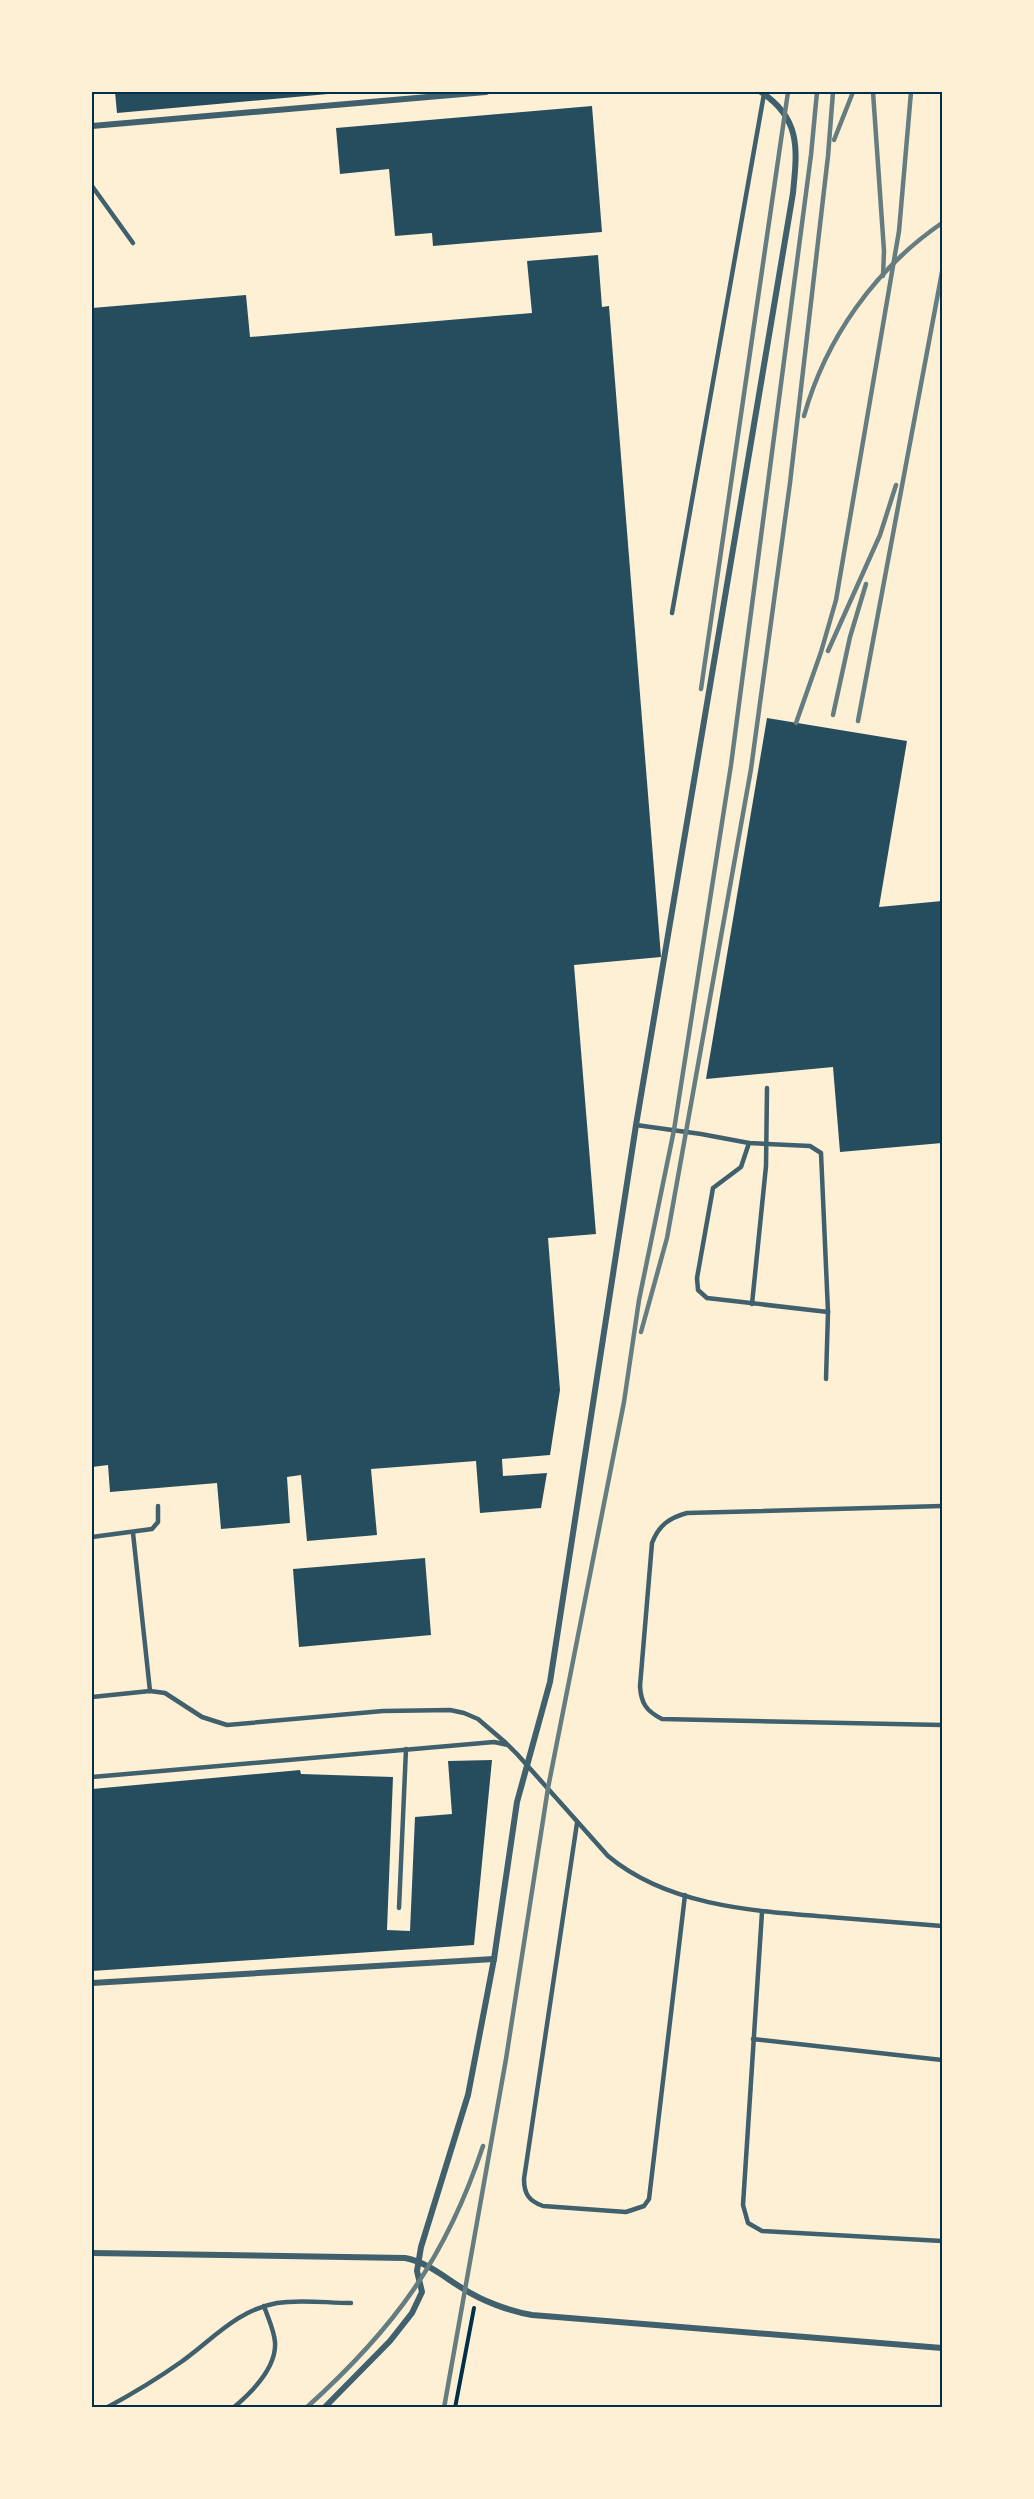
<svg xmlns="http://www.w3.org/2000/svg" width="1034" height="2499" font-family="Signika,sans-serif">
<rect width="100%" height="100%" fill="#fdf0d5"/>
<g fill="#264d5e">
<path d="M115,92H339V93L117,113Z"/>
<path d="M592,106L602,232L433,246L432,233L395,236L389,169L340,174L336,128Z"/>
<path d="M598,255L602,307L609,306L661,957L574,965L596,1234L548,1238L560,1390L550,1455L502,1459L503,1476L547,1473L541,1508L480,1513L476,1461L371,1469L377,1535L307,1541L301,1475L287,1477L290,1523L221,1529L217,1483L110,1492L108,1465L92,1467V308L246,295L250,337L532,313L527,261Z"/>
<path d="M767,718L907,741L879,907L942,901V1143L840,1152L833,1067L706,1079Z"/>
<path d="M425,1558L431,1635L299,1647L293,1569Z"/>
<path d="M492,1760L474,1945L92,1971V1789L300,1770L301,1774L393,1777L387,1930L410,1931L415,1817L452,1814L448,1761Z"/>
</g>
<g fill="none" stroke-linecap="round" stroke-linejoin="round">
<path stroke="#003049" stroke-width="4" d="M455,2408L474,2308"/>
<g stroke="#3f606c" stroke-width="4.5">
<path d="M92,186L133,243"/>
<path d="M672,613L764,94"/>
<path d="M636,1125L701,1134L749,1143L810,1146L821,1153L828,1312L826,1379"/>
<path d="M749,1143L741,1167L713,1188L697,1278L698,1290L707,1298L828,1312"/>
<path d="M752,1304L766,1166L767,1088"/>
<path d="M942,1506L687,1513C669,1518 659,1525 652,1543L640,1686C641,1703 646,1711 662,1719L942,1725"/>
<path d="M133,1533L150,1691"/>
<path d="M92,1537L152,1529L158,1522V1506"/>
<path d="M92,1697L150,1691L165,1693L202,1717L227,1725L383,1711L450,1710L464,1713L478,1719L506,1743"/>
<path d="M92,1777L494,1742L508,1745L517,1754L608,1856C668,1906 753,1911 829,1917C867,1920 905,1923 942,1926"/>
<path d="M577,1823L524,2179C524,2194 529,2201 543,2206L626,2212L644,2206L649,2199L685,1895"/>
<path d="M399,1908L406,1749"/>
<path d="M762,1912L743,2205L748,2223L762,2231L942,2241"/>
<path d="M753,2039L942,2060"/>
<path d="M106,2408C132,2394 157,2379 181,2362C212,2340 237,2310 277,2303C300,2299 327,2303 351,2303"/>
<path d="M233,2408C251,2393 277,2368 275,2342C274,2330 268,2318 264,2306"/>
</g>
<g stroke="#3f606c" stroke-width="6">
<path d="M92,126L486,92"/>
<path d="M92,1983L494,1959"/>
<path d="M92,2253L405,2258C427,2262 444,2277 462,2288C482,2301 509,2311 532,2315L942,2348"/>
<path d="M324,2408L390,2341L412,2313L422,2292L417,2271L421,2247L468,2095L494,1959L517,1802L550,1682L636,1125L793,193C797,151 802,119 761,92"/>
</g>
<g stroke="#657d81" stroke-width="4.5">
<path d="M873,92L884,251L883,276"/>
<path d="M834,140L853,92"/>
<path d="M804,416C826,338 875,269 942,223"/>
<path d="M828,651L880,535L896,485"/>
<path d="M701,689L788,92"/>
<path d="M833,715L850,637L866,584"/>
<path d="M858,721L942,272"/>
<path d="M796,723L821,652L836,600L899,231L911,92"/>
<path d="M641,1332L667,1238L751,769L790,483L828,156L833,92"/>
<path d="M306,2408C394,2329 446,2258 483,2146"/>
<path d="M444,2408L506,2059L548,1788L624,1402L639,1300L674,1130L731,765L811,155L817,92"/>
</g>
</g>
<rect width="1034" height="2499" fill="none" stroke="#fdf0d5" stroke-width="186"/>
<rect x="93" y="93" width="848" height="2313" fill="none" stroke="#003049" stroke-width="2"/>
</svg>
